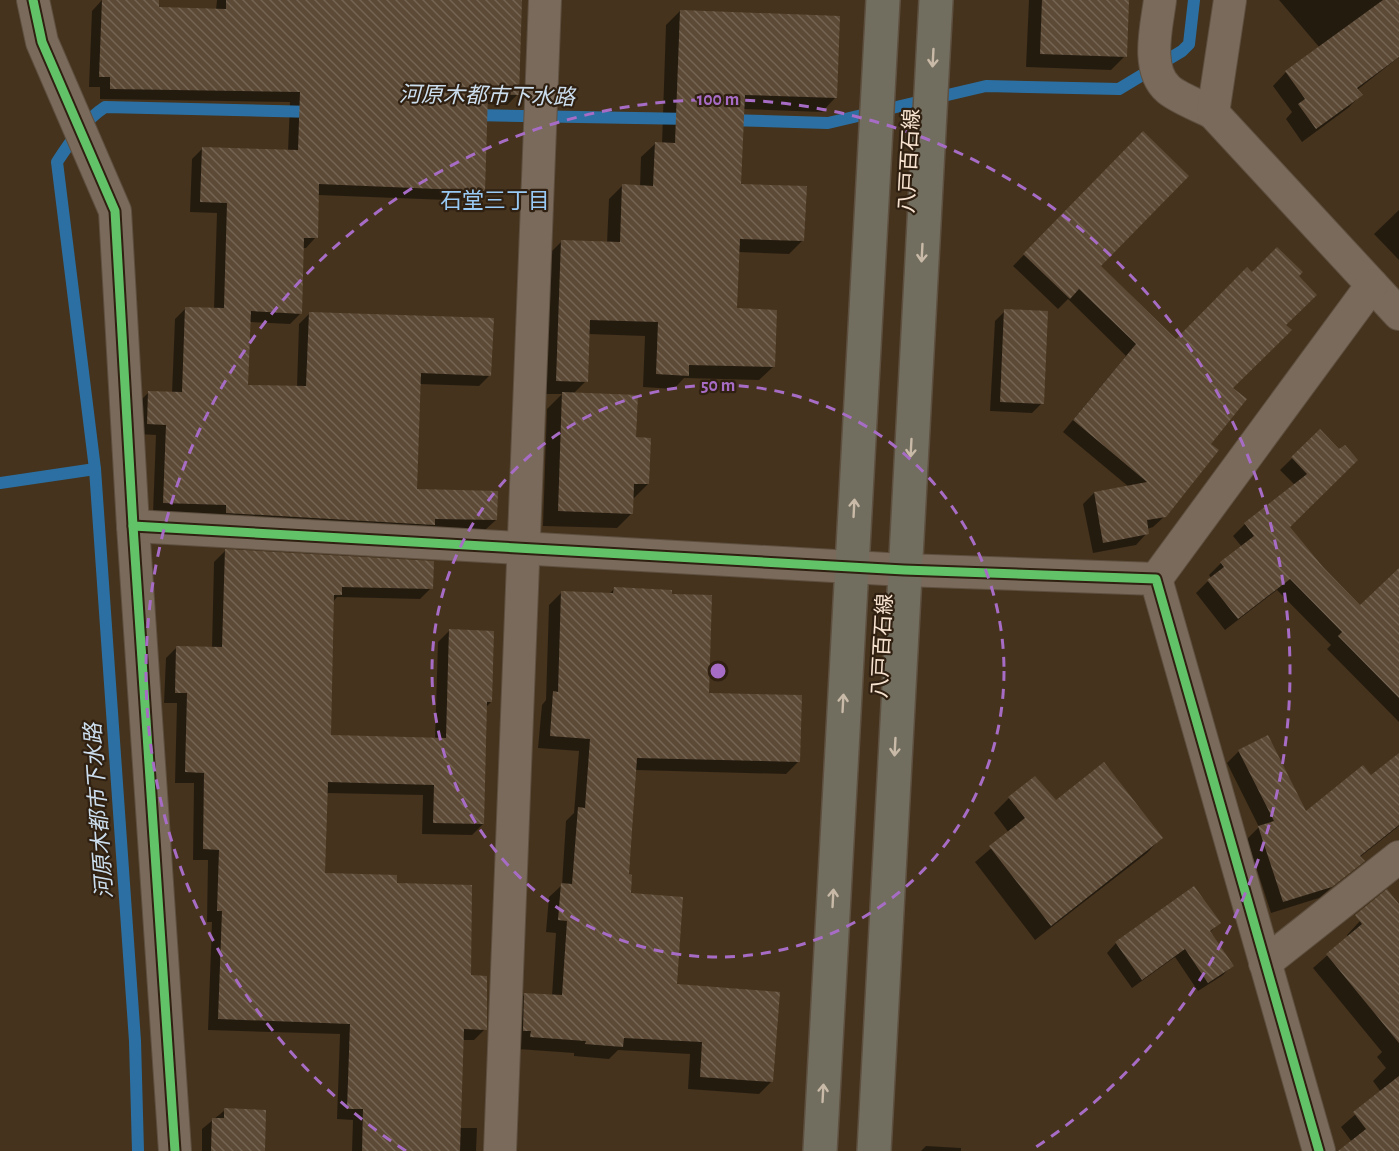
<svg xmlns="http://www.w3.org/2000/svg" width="1399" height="1151" font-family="'Alegreya Sans','Noto Sans JP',sans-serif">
<defs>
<pattern id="building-back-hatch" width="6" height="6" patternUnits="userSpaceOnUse" patternTransform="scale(1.5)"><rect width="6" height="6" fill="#5c4a36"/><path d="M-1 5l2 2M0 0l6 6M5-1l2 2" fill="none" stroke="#746452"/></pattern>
</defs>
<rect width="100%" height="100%" fill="#45331d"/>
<g fill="#0007">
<path d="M102,0H157V8L216,10L217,0H520L518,94L507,105L487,104L483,190L473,201L318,195L316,237L306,248H302L300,314L290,324L249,322L246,386L297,387L299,324L310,313L490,375L479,386L419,384L416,490L496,520L485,530L153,513L156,435L138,434V403L149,392L172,393L175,319L185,309H214L217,213L190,212L192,159L202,149L288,151L290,102L100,99V87H89L92,11Z"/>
<path d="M1029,0H1127L1125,56L1111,70L1026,67Z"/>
<path d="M1279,0H1399V57L1357,90L1361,95L1348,108L1302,142L1286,119L1292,112L1273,86L1286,72L1320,48Z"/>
<path d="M680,11L835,98L822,112L743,109L740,185L803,240L789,254L738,252L736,310L773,367L759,380L684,378L674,389L643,387L645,336L588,334L586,381L573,394L635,439L648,484L632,500V513L617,528L543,526L547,409L562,394H543L548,255L562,241L607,243L609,199L622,186L640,187L641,157L655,144H662L666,25Z"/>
<path d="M1143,133L1099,266L1176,341L1252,274L1297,277L1284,325L1231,388L1209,444L1165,516L1153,527L1147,529V533L1136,545L1093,553L1083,504L1094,493L1129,487L1063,432L1126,356L1068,299L1058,309L1013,266Z"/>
<path d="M1399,210V260L1374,234Z"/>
<path d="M1005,311L1042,403L1032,413L990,411L995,321Z"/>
<path d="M1320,431L1339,451L1288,527L1322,568L1360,607L1399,570V722L1327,649L1331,645L1277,590L1225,630L1196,593L1211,578L1209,575L1221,563L1242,547L1233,536L1245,524L1295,485L1280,470Z"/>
<path d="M225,551L431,588L420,599L337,597L333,602L329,737L435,740L438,642L449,631L491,702L486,707L483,824L472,835L422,834L423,795L326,793L323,875L396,885L470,977L485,1029L474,1040H463L459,1128H477L476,1151H352L353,1120L337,1119L340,1034L208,1030L212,922H207L208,860H193L194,783H175L177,703H164L166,658L177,647L212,648L214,562Z"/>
<path d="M614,589L707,694L799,761L786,774L635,770L627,876L629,895L675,986L771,1082L759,1094L688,1089L690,1054L618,1050L609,1059L574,1056V1053L518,1049L512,1007L525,994L552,996L556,933L546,932L549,897L562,885L566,821L574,813L579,751L538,748L542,705L546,700L549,605L561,593L609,594Z"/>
<path d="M1239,751L1305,814L1371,777L1399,755V826L1360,857L1363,861L1319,898L1271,913L1247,839L1259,827L1227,763Z"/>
<path d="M1035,778L1055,803L1161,838L1147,853L1035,940L975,862L1009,833L994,813L1009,798Z"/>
<path d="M1399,906V1145L1392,1151H1343L1352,1142L1341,1127L1381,1092L1373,1081L1386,1068L1377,1057L1382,1052L1313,968L1348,937L1347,935L1360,921Z"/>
<path d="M1219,923L1209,933L1232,965L1223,975L1198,991L1175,957L1132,988L1107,953L1116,943Z"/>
<path d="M225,1110L263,1151H202V1129Z"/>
<path d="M926,1146L961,1148V1151H921Z"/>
</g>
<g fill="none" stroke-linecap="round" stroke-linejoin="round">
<g stroke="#2c70a3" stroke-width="12">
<path d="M472,115L692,119"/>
<path d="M727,120L828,123L986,86L1119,89L1182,51L1189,44L1194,0"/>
<path d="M0,483L95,469"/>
<path d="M138,1151L135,1041L95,469L57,162C70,142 85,120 105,107L314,112"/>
</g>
</g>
<g fill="url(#building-back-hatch)">
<path d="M102,0H159V7L226,9V0H522L519,95L488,94L485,191L319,184L318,238H304L302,314L251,311L248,385L306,386L309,312L494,318L491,376L421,373L417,489L498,491L497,520L435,519V525L226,513V505L163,503L166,425L147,424L148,391L182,392L185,307L224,308L227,203L200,202L202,147L298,150L300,92L110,89V77H99Z"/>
<path d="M1042,0H1129L1127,57L1040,54Z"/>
<path d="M1383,0H1399V57L1357,88L1363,95L1316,129L1298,104L1305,99L1285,71Z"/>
<path d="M680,10L840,16L837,98L745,95L741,184L807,186L804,241L740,239L737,308L777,310L775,367L689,365V376L656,374L658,322L590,320L588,382L556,381L561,240L620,242L622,184L653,186L655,142L675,143Z"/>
<path d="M1143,131L1189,176L1101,266L1176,339L1247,267L1252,272L1277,247L1303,272L1299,276L1317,295L1286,325L1292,330L1233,388L1247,399L1211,444L1219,450L1166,517L1147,520L1149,534L1103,543L1094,492L1147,482L1073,420L1136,344L1079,289L1070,299L1023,254Z"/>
<path d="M1004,309L1048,311L1044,404L1000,402Z"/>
<path d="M562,392L638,395L636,437L651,438L649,484H634L633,514L558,511Z"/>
<path d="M1320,429L1339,449L1345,445L1358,460L1290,527L1323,567L1360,605L1399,568V698L1338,636L1342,632L1290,579L1238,619L1207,580L1224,567L1220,562L1254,536L1244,523L1307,474L1291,457Z"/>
<path d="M225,549L434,561L433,589L342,587V595H334L331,735L446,738L449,629L494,631L492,702H487L484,824L433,823L434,785L328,782L325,873L397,875V883L472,885L471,975L487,976V1030L464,1029L460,1151H362L363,1109H347L350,1024L218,1019L222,911H217L219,850L203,849L204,773L185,772L187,693H175L176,646L222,647Z"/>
<path d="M614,587L672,590V594L712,595L709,693L802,695L800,762L637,758L629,874L632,875L631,893L683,897L677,984L780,992L773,1082L700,1077L702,1042L624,1038L623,1047L585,1044L586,1041L530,1037L531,1031H523L524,993L562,995L567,921L558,920L561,883L572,884L578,807L585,808L590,739L550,736L553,691L558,692L561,591L613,593Z"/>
<path d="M1268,735L1306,811L1363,765L1371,775L1399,753V825L1360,856L1365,861L1332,887L1283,902L1258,826L1274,821L1238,750Z"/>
<path d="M1104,762L1163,838L1051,926L989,846L1025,818L1008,797L1035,776L1056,800Z"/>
<path d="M1194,886L1221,923L1210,931L1234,966L1208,983L1185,949L1142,980L1115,942Z"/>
<path d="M1387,889L1399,904V1043L1326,954L1362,924L1355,915Z"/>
<path d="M1399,1076V1151H1338L1366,1129L1353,1112Z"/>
<path d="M224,1108L266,1110L265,1151H211L212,1118H224Z"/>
</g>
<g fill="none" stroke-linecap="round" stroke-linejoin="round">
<defs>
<g id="street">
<path d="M33,0L42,42L115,211L133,526L175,1151"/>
<path d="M1160,0C1157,25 1145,69 1168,89C1176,97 1202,107 1213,113"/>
<path d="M1230,0L1213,113L1399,314"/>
<path d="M133,526L904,570L1156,579L1319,1151"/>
<path d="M1156,579L1372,285"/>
<path d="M1265,963L1399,857"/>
<path d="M500,1151L545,0"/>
</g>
<g id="primary">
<path d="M820,1151L883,0"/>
<path d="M874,1151L936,0"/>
</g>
</defs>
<use href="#street" stroke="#5e5040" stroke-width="34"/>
<use href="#primary" stroke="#5e5040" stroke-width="36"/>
<use href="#street" stroke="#7a6a5b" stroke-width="32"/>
<use href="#primary" stroke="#726e5f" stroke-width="33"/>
<defs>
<g id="cycleway">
<path d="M33,0L42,42L115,211L133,526L175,1151"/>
<path d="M133,526L904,570L1156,579L1319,1151"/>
</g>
</defs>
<use href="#cycleway" stroke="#2f2011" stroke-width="13"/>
<use href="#cycleway" stroke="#61c268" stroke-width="9"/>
</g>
<defs><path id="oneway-shaft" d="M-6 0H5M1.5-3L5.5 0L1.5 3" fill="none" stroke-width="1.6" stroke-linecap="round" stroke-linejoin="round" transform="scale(1.5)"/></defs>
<g stroke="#c9baa8">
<use href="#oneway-shaft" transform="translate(933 58) rotate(93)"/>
<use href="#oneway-shaft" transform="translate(922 253) rotate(93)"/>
<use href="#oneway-shaft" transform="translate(911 448) rotate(93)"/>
<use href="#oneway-shaft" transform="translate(854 508) rotate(-87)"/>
<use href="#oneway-shaft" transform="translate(843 703) rotate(-87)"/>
<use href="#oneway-shaft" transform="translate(895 747) rotate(93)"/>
<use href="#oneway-shaft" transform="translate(833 898) rotate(-87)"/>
<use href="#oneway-shaft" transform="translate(823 1093) rotate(-87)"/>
</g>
<g fill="none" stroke="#a76cc5" stroke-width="3" stroke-dasharray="10 8">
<circle cx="718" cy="671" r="286"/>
<path d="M406 1151A572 572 0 1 1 1030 1151"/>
</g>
<g text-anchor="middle" stroke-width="4.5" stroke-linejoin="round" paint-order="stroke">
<g font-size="21" fill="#f8e3d0" stroke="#2f2011">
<text transform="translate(909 161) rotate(-87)" y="7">八戸百石線</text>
<text transform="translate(882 646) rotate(-87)" y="7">八戸百石線</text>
</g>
<g font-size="22" font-style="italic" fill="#ccdeee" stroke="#2f2011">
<text transform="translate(487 95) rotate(1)" y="8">河原木都市下水路</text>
<text transform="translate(98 811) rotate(-94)" y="8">河原木都市下水路</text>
</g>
<g font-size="22" fill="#99caf5" stroke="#2f2011">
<text x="495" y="208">石堂三丁目</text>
</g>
</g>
<circle cx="718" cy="671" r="9" fill="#a76cc5" stroke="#2f2011" stroke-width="3"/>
<g font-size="18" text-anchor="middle" font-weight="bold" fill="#a76cc5" stroke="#2f2011" stroke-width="4.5" stroke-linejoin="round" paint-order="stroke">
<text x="718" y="105">100 m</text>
<text x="718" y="391">50 m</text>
</g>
</svg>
